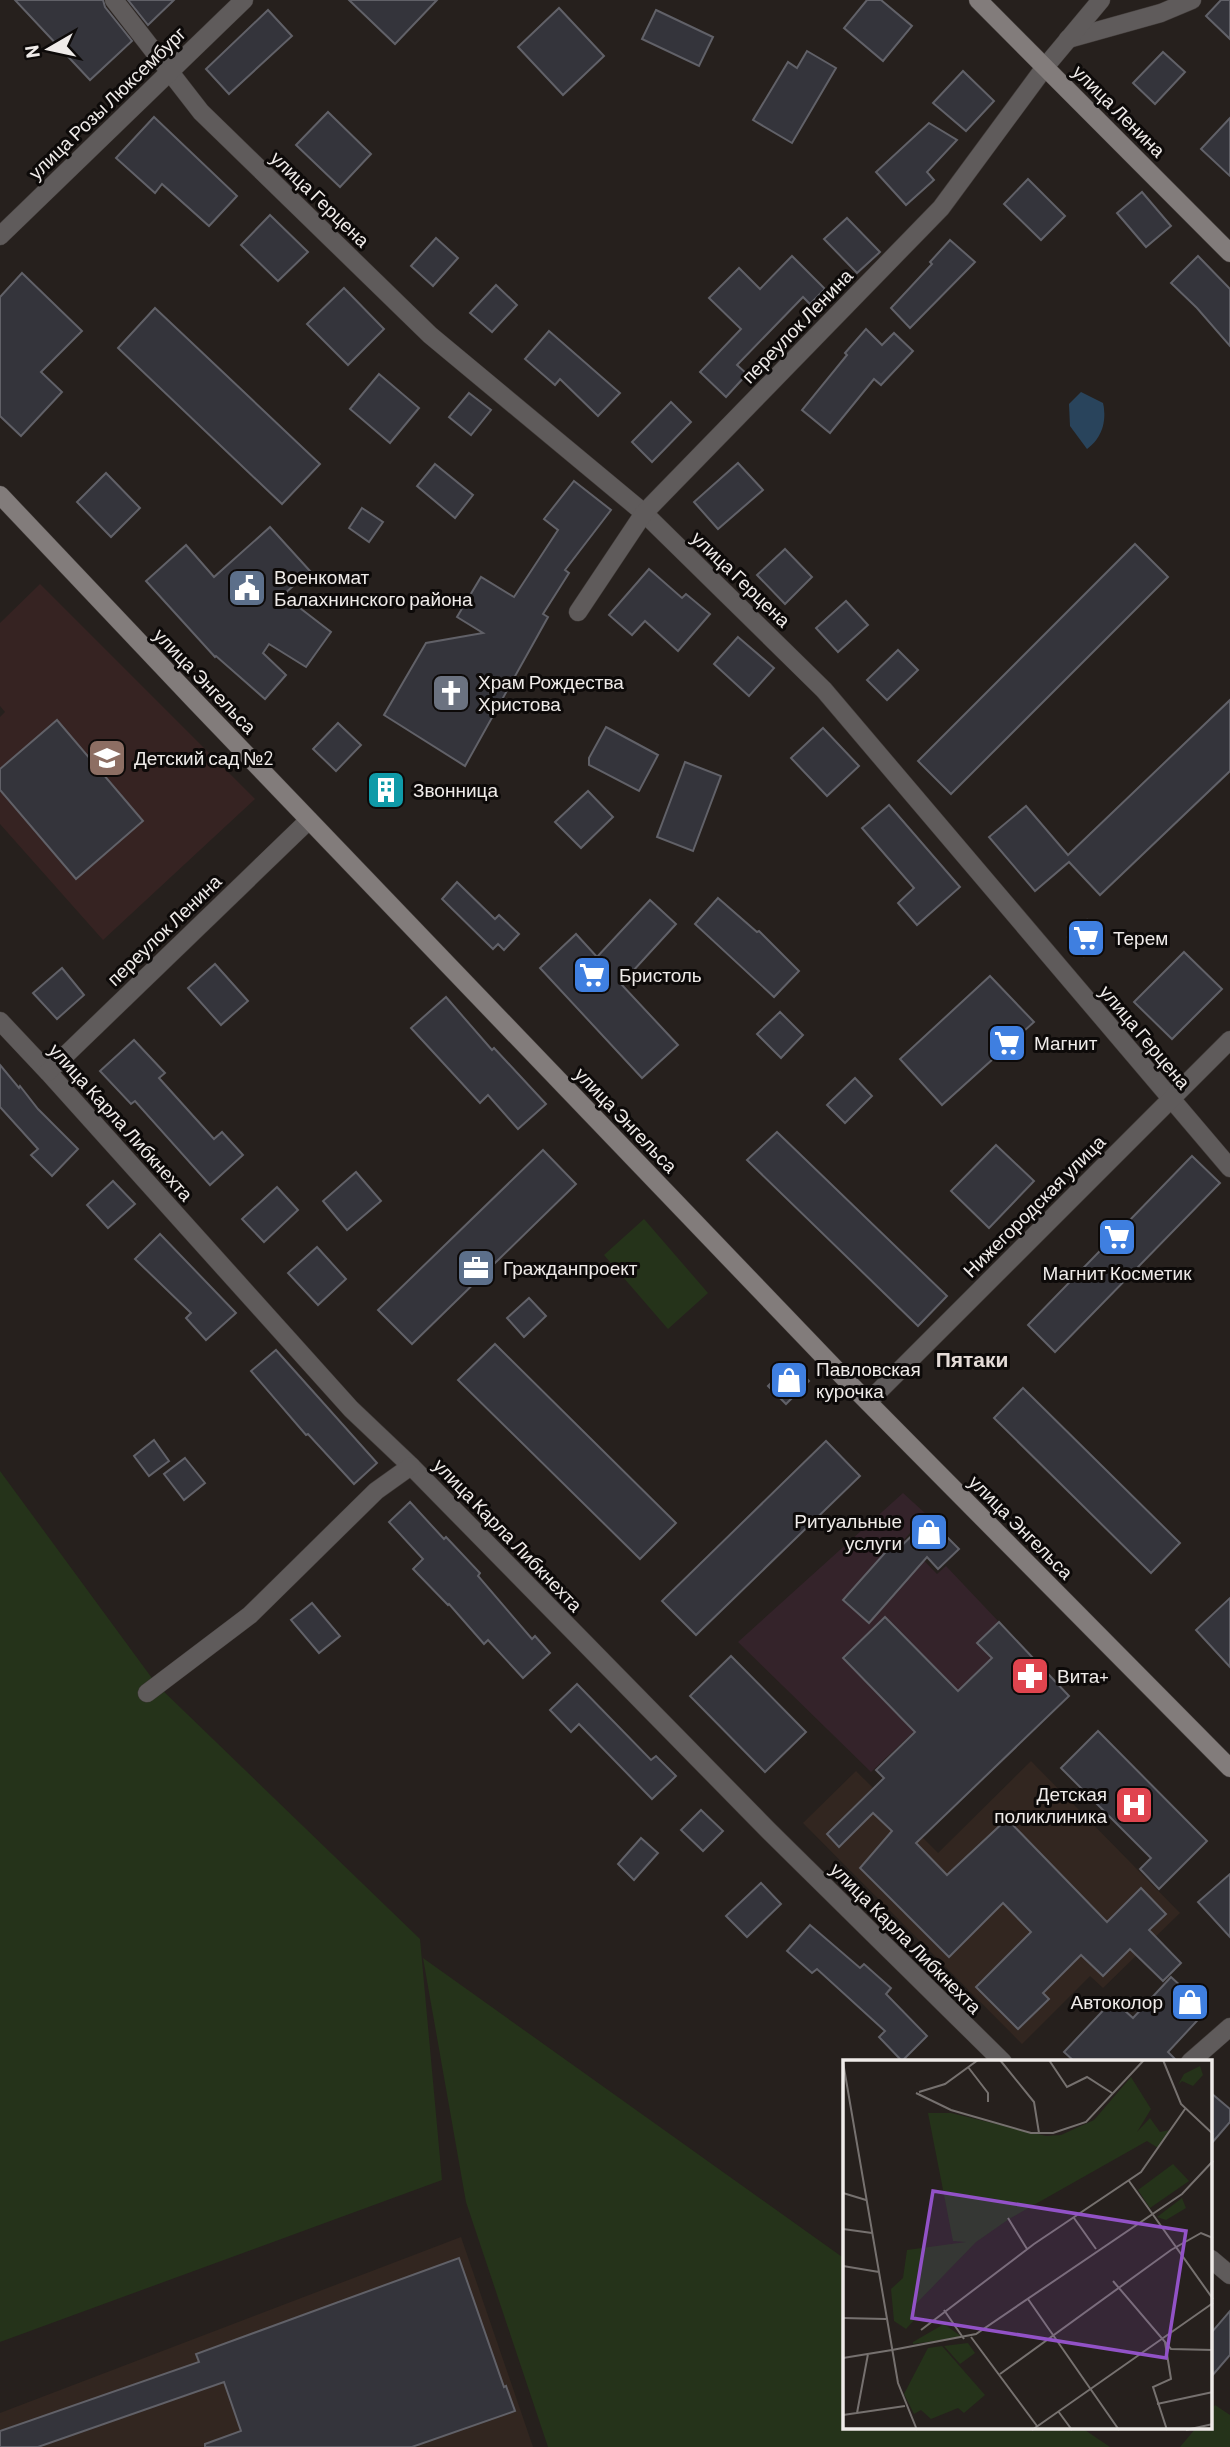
<svg xmlns="http://www.w3.org/2000/svg" width="1230" height="2447" font-family="Barlow,sans-serif">
<rect width="100%" height="100%" fill="#26201d"/>
<path fill="#34232a" d="M903,1493L926,1514L904,1540L937,1574L946,1566L999,1622L977,1643L992,1658L871,1772L738,1642Z"/>
<g fill="#322620">
<path d="M1031,1761L1180,1913L1103,1988L1090,1976L1022,2044L803,1823L856,1771L938,1853Z"/>
<path d="M461,2237L533,2447H0V2413Z"/>
</g>
<path fill="#362322" d="M40,584L255,799L103,940L0,824V717L5,712L0,706V623Z"/>
<g fill="#25331a">
<path d="M644,1219L708,1293L668,1329L604,1255Z"/>
<path d="M0,1471L157,1685L420,1939L442,2180L0,2342Z"/>
<path d="M423,1958L845,2259V2428H1082L1110,2447H548L466,2202Z"/>
<path d="M1215,2405L1230,2415V2447H1180L1196,2428H1211V2410Z"/>
</g>
<path fill="#29445c" d="M1081,392L1103,403C1107,421 1102,438 1087,449L1070,426L1069,404Z"/>
<g fill="#34343b" stroke="#616168" stroke-width="2">
<path d="M15,0H103L105,7L132,41L90,80Z"/>
<path d="M128,0H174L148,25Z"/>
<path d="M349,0H437L395,44Z"/>
<path d="M867,0H881L912,26L883,61L844,28Z"/>
<path d="M1221,0H1230V39L1206,16Z"/>
<path d="M559,8L604,56L563,95L518,47Z"/>
<path d="M268,10L292,36L229,94L206,69Z"/>
<path d="M656,10L713,37L699,66L642,39Z"/>
<path d="M807,51L836,68L792,143L753,120L788,62L797,68Z"/>
<path d="M1163,52L1185,72L1155,104L1133,83Z"/>
<path d="M963,71L994,101L966,131L933,103Z"/>
<path d="M328,112L371,154L340,187L296,145Z"/>
<path d="M154,117L237,196L209,226L162,184L155,193L116,158Z"/>
<path d="M1230,118V176L1201,149Z"/>
<path d="M929,123L957,140L927,172L934,180L906,205L876,172Z"/>
<path d="M1028,179L1065,216L1041,240L1004,204Z"/>
<path d="M1142,192L1171,226L1146,247L1117,213Z"/>
<path d="M270,215L308,252L278,281L241,245Z"/>
<path d="M847,218L880,252L857,273L824,239Z"/>
<path d="M436,238L458,258L433,286L411,266Z"/>
<path d="M950,240L975,262L910,328L891,308L932,264L930,262Z"/>
<path d="M792,256L825,289L810,304L803,297L737,365L747,374L726,397L700,372L741,329L709,298L739,268L760,289Z"/>
<path d="M1198,256L1230,289V346L1197,308L1171,283Z"/>
<path d="M22,273L82,331L41,372L62,392L21,436L0,416V297Z"/>
<path d="M496,285L517,305L492,332L470,313Z"/>
<path d="M344,288L384,329L348,365L307,324Z"/>
<path d="M155,308L320,464L282,504L118,348Z"/>
<path d="M866,329L882,345L894,333L913,351L881,385L874,379L830,433L802,410L847,355L845,353Z"/>
<path d="M549,331L620,393L598,416L560,379L555,385L525,359Z"/>
<path d="M379,374L419,408L390,443L350,409Z"/>
<path d="M469,393L491,410L471,435L449,417Z"/>
<path d="M671,402L691,422L652,462L632,442Z"/>
<path d="M738,463L763,490L718,529L694,502Z"/>
<path d="M435,464L473,495L455,518L417,486Z"/>
<path d="M106,473L140,508L111,537L77,502Z"/>
<path d="M574,481L611,510L565,570L569,573L543,614L548,617L465,766L384,715L426,643L483,633L457,617L481,577L514,597L558,530L544,519Z"/>
<path d="M362,508L383,522L369,542L349,528Z"/>
<path d="M270,527L310,571L283,595L331,632L306,667L269,644L263,653L286,675L265,699L216,656L215,657L146,581L186,545L214,577Z"/>
<path d="M1135,544L1168,577L951,794L918,761Z"/>
<path d="M785,549L812,577L785,604L757,575Z"/>
<path d="M649,569L682,598L686,594L710,614L678,651L645,621L632,635L609,615Z"/>
<path d="M846,601L868,625L838,652L816,628Z"/>
<path d="M738,637L774,668L749,696L714,664Z"/>
<path d="M898,650L918,670L887,700L867,680Z"/>
<path d="M1230,700V771L1100,895L1069,862L1035,891L989,837L1026,806L1068,855Z"/>
<path d="M57,720L143,821L76,879L0,790V769Z"/>
<path d="M338,723L361,745L336,771L313,749Z"/>
<path d="M606,727L658,755L639,791L589,765V758Z"/>
<path d="M823,728L859,766L827,796L791,758Z"/>
<path d="M685,762L721,776L693,851L657,837Z"/>
<path d="M386,774L402,790L387,805L370,789Z"/>
<path d="M588,791L613,817L581,848L555,822Z"/>
<path d="M889,805L960,887L917,925L898,903L914,888L862,828Z"/>
<path d="M457,882L495,919L499,915L519,934L504,950L498,944L493,949L442,899Z"/>
<path d="M718,898L757,932L759,931L799,971L774,997L695,924Z"/>
<path d="M650,900L676,924L621,984L678,1045L642,1078L540,968L576,934L597,957Z"/>
<path d="M1087,920L1103,939L1084,956L1068,937Z"/>
<path d="M1184,952L1222,989L1172,1039L1134,1002Z"/>
<path d="M215,964L248,1001L221,1025L188,988Z"/>
<path d="M62,968L84,995L57,1019L33,993Z"/>
<path d="M990,976L1034,1022L942,1105L900,1059Z"/>
<path d="M446,997L492,1050L494,1048L546,1104L518,1129L488,1095L480,1103L411,1028Z"/>
<path d="M780,1012L803,1035L781,1058L757,1034Z"/>
<path d="M134,1040L165,1073L159,1078L214,1139L222,1132L243,1155L210,1185L135,1101L131,1104L100,1071Z"/>
<path d="M0,1065L19,1088L20,1086L38,1109L78,1149L52,1176L31,1155L38,1149L0,1107Z"/>
<path d="M855,1078L872,1096L845,1123L827,1105Z"/>
<path d="M777,1132L947,1296L918,1326L747,1160Z"/>
<path d="M996,1145L1034,1181L989,1228L951,1191Z"/>
<path d="M543,1150L576,1184L412,1344L378,1310Z"/>
<path d="M1192,1156L1220,1183L1055,1352L1028,1325Z"/>
<path d="M356,1172L381,1201L347,1230L323,1201Z"/>
<path d="M113,1181L135,1204L108,1228L87,1205Z"/>
<path d="M277,1187L298,1210L264,1242L242,1219Z"/>
<path d="M160,1234L236,1313L206,1340L186,1318L191,1313L135,1259Z"/>
<path d="M317,1247L346,1279L318,1305L288,1273Z"/>
<path d="M529,1298L546,1316L524,1337L507,1318Z"/>
<path d="M495,1344L676,1523L640,1559L458,1380Z"/>
<path d="M276,1350L377,1463L354,1484L308,1434L306,1435L251,1371Z"/>
<path d="M791,1363L809,1381L786,1404L768,1386Z"/>
<path d="M1023,1388L1180,1543L1151,1573L994,1418Z"/>
<path d="M154,1440L169,1461L149,1476L134,1456Z"/>
<path d="M826,1441L860,1476L696,1635L662,1601Z"/>
<path d="M185,1458L205,1483L184,1500L164,1474Z"/>
<path d="M410,1502L444,1539L446,1537L480,1573L478,1576L532,1639L535,1636L550,1653L523,1678L488,1640L484,1644L449,1604L448,1605L413,1569L423,1559L389,1522Z"/>
<path d="M929,1519L959,1549L938,1569L927,1557L869,1623L843,1600L891,1546L896,1551Z"/>
<path d="M1230,1598V1667L1196,1630Z"/>
<path d="M312,1603L340,1636L319,1653L291,1620Z"/>
<path d="M885,1617L958,1691L992,1658L977,1643L999,1622L1069,1696L916,1843L947,1875L1007,1819L1107,1922L1141,1888L1166,1914L1149,1930L1181,1963L1163,1981L1130,1949L1103,1976L1081,1955L1043,1993L1049,1999L1018,2029L976,1987L1031,1932L1003,1903L949,1957L860,1868L892,1831L873,1813L839,1847L827,1834L884,1778L876,1770L915,1732L843,1658Z"/>
<path d="M731,1656L806,1732L765,1772L690,1696Z"/>
<path d="M577,1684L651,1760L656,1756L676,1776L652,1799L579,1724L571,1732L550,1710Z"/>
<path d="M1098,1731L1207,1841L1159,1889L1140,1869L1151,1858L1061,1768Z"/>
<path d="M701,1810L723,1831L703,1851L681,1830Z"/>
<path d="M641,1838L658,1853L634,1880L618,1864Z"/>
<path d="M1230,1874V1937L1198,1902Z"/>
<path d="M761,1883L781,1904L747,1937L726,1916Z"/>
<path d="M810,1925L860,1968L864,1964L891,1988L886,1994L927,2036L902,2061L879,2037L885,2031L817,1969L812,1973L787,1951Z"/>
<path d="M1171,1977L1207,2010L1168,2052L1178,2062H1075L1064,2052L1113,2000L1133,2018Z"/>
<path d="M1211,2093L1230,2109V2122L1211,2144Z"/>
<path d="M459,2258L504,2387L506,2386L515,2411L412,2447H205V2444L241,2431L224,2382L38,2447H0V2431L199,2362L196,2354Z"/>
<path d="M1230,2311V2355L1211,2377V2333Z"/>
</g>
<g fill="none" stroke-linecap="round" stroke-linejoin="round">
<defs>
<g id="street">
<path d="M114,0L201,112L430,335L644,513L824,690L1230,1168"/>
<path d="M1068,39L1161,13L1192,0"/>
<path d="M0,236L244,0"/>
<path d="M578,612L644,513L941,208L1045,67L1101,0"/>
<path d="M0,1021L48,1072L351,1409L411,1466L768,1830L1003,2062"/>
<path d="M48,1072L309,820"/>
<path d="M868,1402L1230,1040"/>
<path d="M147,1693L250,1615L376,1491L411,1466"/>
<path d="M1190,2062L1230,2027"/>
<path d="M1211,2259L1230,2275"/>
</g>
<g id="secondary">
<path d="M978,0L1230,253"/>
<path d="M0,495L196,702L850,1384L1230,1768"/>
</g>
</defs>
<use href="#street" stroke="#423c3a" stroke-width="19"/>
<use href="#secondary" stroke="#423c3a" stroke-width="19"/>
<use href="#street" stroke="#5f5b5b" stroke-width="18"/>
<use href="#secondary" stroke="#827c7b" stroke-width="18"/>
</g>
<defs>
<symbol id="civic-square" viewBox="-11 -11 22 22"><rect x="-9" y="-9" width="18" height="18" rx="4" fill="#5c6f8a" stroke="#0d0a09"/><path d="M-.6-6.5H3V-4.5H.6V-3L4-1V1h2V6H-6V1h2V-1L-.6-3ZM-1.2 2.5V6h2.4V2.5Z" fill="#fff"/></symbol>
<symbol id="church-square" viewBox="-11 -11 22 22"><rect x="-9" y="-9" width="18" height="18" rx="4" fill="#6b7280" stroke="#0d0a09"/><path d="M-1.2-6h2.4v3.5h3.3v2.4h-3.3V6h-2.4V-.1h-3.3v-2.4h3.3Z" fill="#fff"/></symbol>
<symbol id="school-square" viewBox="-11 -11 22 22"><rect x="-9" y="-9" width="18" height="18" rx="4" fill="#8d6e63" stroke="#0d0a09"/><path d="M0-5L7-2L0 1L-7-2ZM-4 1L0 2.5L4 1V4Q0 6-4 4Z" fill="#fff"/></symbol>
<symbol id="building-square" viewBox="-11 -11 22 22"><rect x="-9" y="-9" width="18" height="18" rx="4" fill="#0f9aa8" stroke="#0d0a09"/><path d="M-4-6H4V6H1V3H-1V6H-4ZM-2.5-4.3h1.7v1.8h-1.7ZM.8-4.3h1.7v1.8H.8ZM-2.5-1h1.7V.8h-1.7ZM.8-1h1.7V.8H.8Z" fill="#fff"/></symbol>
<symbol id="supermarket-square" viewBox="-11 -11 22 22"><rect x="-9" y="-9" width="18" height="18" rx="4" fill="#3f7fe0" stroke="#0d0a09"/><path d="M-6-5.5h2.5l.6 2H6L4.5 2H-2.5L-4.4-4H-6ZM-1.5 3.2a1.3 1.3 0 1 0 .1 0ZM3 3.2a1.3 1.3 0 1 0 .1 0Z" fill="#fff"/></symbol>
<symbol id="office-square" viewBox="-11 -11 22 22"><rect x="-9" y="-9" width="18" height="18" rx="4" fill="#5c6f8a" stroke="#0d0a09"/><path d="M-6-3h4V-5.5h4V-3h4V5H-6ZM-1-4.5V-3h2v-1.5ZM-6 0V1H6V0Z" fill="#fff"/></symbol>
<symbol id="shop-square" viewBox="-11 -11 22 22"><rect x="-9" y="-9" width="18" height="18" rx="4" fill="#3f7fe0" stroke="#0d0a09"/><path d="M-5-2.5h2.3a2.7 3.5 0 0 1 5.4 0H5L5.5 6h-11ZM-1.5-2.5h3a1.5 2.3 0 0 0-3 0Z" fill="#fff"/></symbol>
<symbol id="pharmacy-square" viewBox="-11 -11 22 22"><rect x="-9" y="-9" width="18" height="18" rx="4" fill="#e0444e" stroke="#0d0a09"/><path d="M-2-6h4v4h4v4h-4v4h-4v-4h-4v-4h4Z" fill="#fff"/></symbol>
<symbol id="hospital-square" viewBox="-11 -11 22 22"><rect x="-9" y="-9" width="18" height="18" rx="4" fill="#e0444e" stroke="#0d0a09"/><path d="M-5-5h3v3.5h4V-5h3V5h-3V1.5h-4V5h-3Z" fill="#fff"/></symbol>
</defs>
<g fill-rule="evenodd">
<use href="#civic-square" x="225" y="566" width="44" height="44"/>
<use href="#church-square" x="429" y="671" width="44" height="44"/>
<use href="#school-square" x="85" y="736" width="44" height="44"/>
<use href="#building-square" x="364" y="768" width="44" height="44"/>
<use href="#supermarket-square" x="1064" y="916" width="44" height="44"/>
<use href="#supermarket-square" x="570" y="953" width="44" height="44"/>
<use href="#supermarket-square" x="985" y="1021" width="44" height="44"/>
<use href="#supermarket-square" x="1095" y="1215" width="44" height="44"/>
<use href="#office-square" x="454" y="1246" width="44" height="44"/>
<use href="#shop-square" x="767" y="1358" width="44" height="44"/>
<use href="#shop-square" x="907" y="1510" width="44" height="44"/>
<use href="#pharmacy-square" x="1008" y="1654" width="44" height="44"/>
<use href="#hospital-square" x="1112" y="1783" width="44" height="44"/>
<use href="#shop-square" x="1168" y="1980" width="44" height="44"/>
</g>
<g text-anchor="middle" stroke-width="6" stroke-linejoin="round" paint-order="stroke">
<g font-size="19" fill="#efebe9" stroke="#0d0a09">
<text transform="translate(107 103) rotate(-44)" y="7">улица Розы Люксембург</text>
<text transform="translate(1119 111) rotate(45)" y="7">улица Ленина</text>
<text transform="translate(320 199) rotate(44)" y="7">улица Герцена</text>
<text transform="translate(797 326) rotate(-46)" y="7">переулок Ленина</text>
<text transform="translate(741 579) rotate(44)" y="7">улица Герцена</text>
<text transform="translate(205 681) rotate(46)" y="7">улица Энгельса</text>
<text transform="translate(164 930) rotate(-44)" y="7">переулок Ленина</text>
<text transform="translate(1145 1037) rotate(50)" y="7">улица Герцена</text>
<text transform="translate(626 1120) rotate(46)" y="7">улица Энгельса</text>
<text transform="translate(121 1122) rotate(48)" y="7">улица Карла Либкнехта</text>
<text transform="translate(1034 1206) rotate(-45)" y="7">Нижегородская улица</text>
<text transform="translate(1021 1527) rotate(45)" y="7">улица Энгельса</text>
<text transform="translate(508 1535) rotate(46)" y="7">улица Карла Либкнехта</text>
<text transform="translate(906 1938) rotate(45)" y="7">улица Карла Либкнехта</text>
</g>
<g font-size="19" fill="#efebe9" stroke="#0d0a09" text-anchor="start">
<text x="274" y="584">Военкомат<tspan x="274" dy="22">Балахнинского района</tspan></text>
<text x="478" y="689">Храм Рождества<tspan x="478" dy="22">Христова</tspan></text>
<text x="134" y="765">Детский сад №2</text>
<text x="413" y="797">Звонница</text>
<text x="1113" y="945">Терем</text>
<text x="619" y="982">Бристоль</text>
<text x="1034" y="1050">Магнит</text>
<text x="503" y="1275">Гражданпроект</text>
<text x="1117" y="1280" text-anchor="middle">Магнит Косметик</text>
<text x="816" y="1376">Павловская<tspan x="816" dy="22">курочка</tspan></text>
<text x="902" y="1528" text-anchor="end">Ритуальные<tspan x="902" dy="22">услуги</tspan></text>
<text x="1057" y="1683">Вита+</text>
<text x="1107" y="1801" text-anchor="end">Детская<tspan x="1107" dy="22">поликлиника</tspan></text>
<text x="1163" y="2009" text-anchor="end">Автоколор</text>
</g>
<g font-size="21" font-weight="bold" fill="#e4dbd7" stroke="#0d0a09">
<text x="972" y="1367">Пятаки</text>
</g>
</g>
<g transform="translate(843 2060)">
<rect width="369" height="369" fill="#26201d"/>
<path d="M357,6L360,15L350,26L339,21L335,25L341,14ZM288,17L308,49L294,72L307,58L317,72L327,70L315,88L304,81L166,159L133,182L68,249L74,257L63,269L51,261L48,229L60,218L64,190L123,182L110,181L85,53H108L203,76L218,75L251,60ZM330,104L346,121L307,148L295,130ZM339,138L343,148L323,160L314,157ZM101,264L119,277L70,284V282ZM125,283L132,293L117,304L101,286ZM99,286L142,335L121,353L115,348L88,359L78,350L71,354L61,334L85,288Z" fill="#25331a"/>
<path fill="none" stroke="#76716f" stroke-width="2" d="M157,0L191,42L196,73M206,0L224,27L244,17L269,33M320,0L338,44L370,74M0,2L55,323L74,370M125,7L145,33V42M76,32L102,24L135,0M73,33L108,50L188,73H210L243,62L301,0M286,121L370,239M0,133L23,140M165,158L184,189M231,158L253,189M0,169L29,173M0,206L36,212M270,221L328,289L370,290M185,239L276,370M101,250L121,279M0,258L43,259M78,270L191,184L298,112L342,49M128,277L194,366M322,282L328,319L310,327L324,370M49,290L133,274L339,134L370,101M0,298L49,290M157,314L328,190L358,173L370,178M314,344L370,332M215,351L229,370M14,353L25,294M0,355L62,346M189,370L370,243M343,370L370,364"/>
<path fill="#9252c7" fill-opacity="0.15" stroke="#9252c7" stroke-width="3.5" d="M90,131L343,171L323,298L69,258Z"/>
<rect width="369" height="369" fill="none" stroke="#efebe9" stroke-width="3.5"/>
</g>
<g transform="translate(49 49) rotate(261)" stroke="#0d0a09" stroke-width="5" paint-order="stroke">
<path d="M0-5L12 26L0 18L-12 26Z" fill="#efebe9"/>
<text y="-10" font-size="19" font-weight="bold" text-anchor="middle" fill="#efebe9">N</text>
</g>
</svg>
